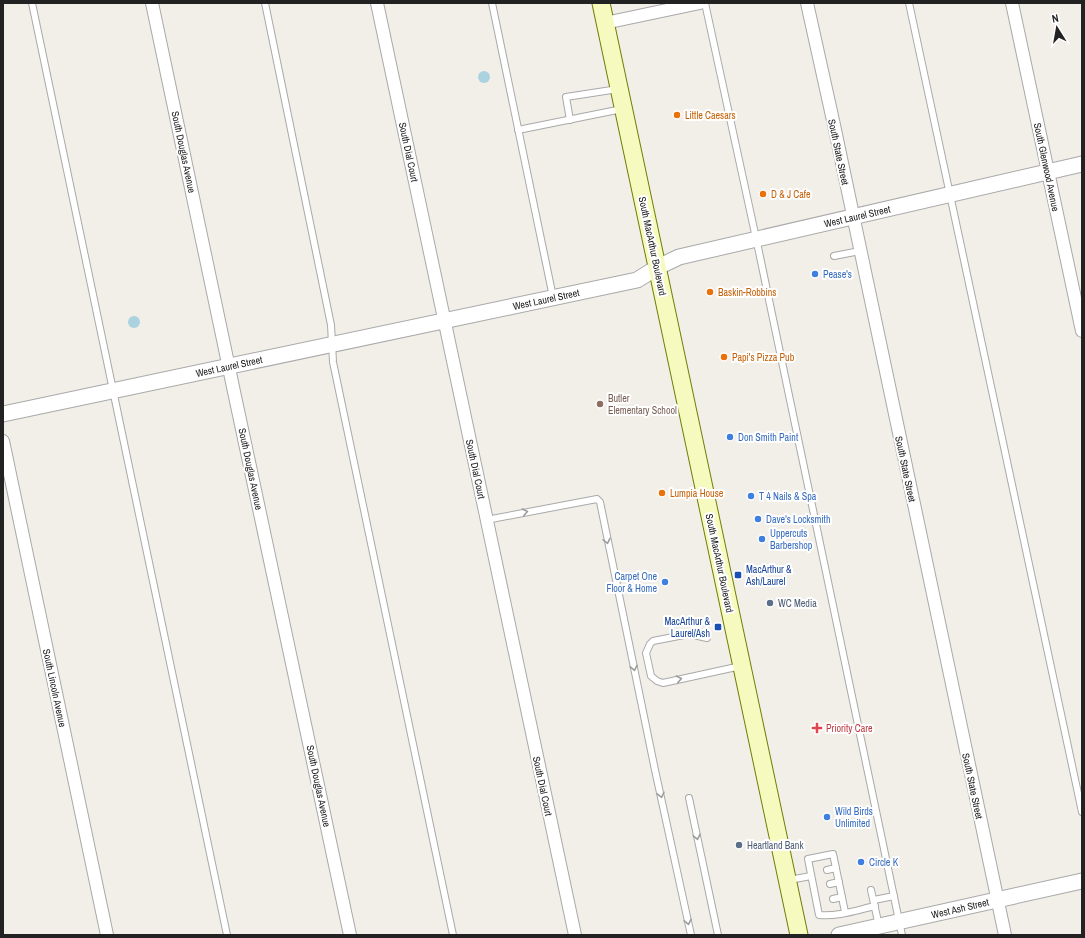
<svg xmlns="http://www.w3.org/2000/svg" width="1085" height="938" font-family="'Archivo Narrow',sans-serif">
<rect width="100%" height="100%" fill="#f2efe9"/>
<g fill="#aad3df">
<circle cx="484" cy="77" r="6"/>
<circle cx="134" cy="322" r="6"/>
</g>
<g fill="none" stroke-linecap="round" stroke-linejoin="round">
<defs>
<g id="service">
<path d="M32,3L227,935"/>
<path d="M265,3L331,325L333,362L453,935"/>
<path d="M492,3L553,297"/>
<path d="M705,3L759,252L902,935"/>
<path d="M909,3L1082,812"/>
<path d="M570,120L566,97L618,89"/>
<path d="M518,130L622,109"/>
<path d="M834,256L860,251"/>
<path d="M486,520L597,499L600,502L655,770L691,935"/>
<path d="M707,638L689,634L653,641L650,644L646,653L651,676L657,681L663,683L741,666"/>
<path d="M689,798L718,935"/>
<path d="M827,870L836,868"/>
<path d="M789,880L811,876"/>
<path d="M830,884L839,882"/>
<path d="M871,890L879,926"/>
<path d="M833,899L842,897"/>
<path d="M874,900L894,896"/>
<path d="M845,912L833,854L808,859L819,915C837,917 857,910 875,906"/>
</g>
<g id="minor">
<path d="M152,3L233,387L350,935"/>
<path d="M377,3L575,935"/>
<path d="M807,3L834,125L1005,935"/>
<path d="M1012,3L1082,331"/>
<path d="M605,23L700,3"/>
<path d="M3,441L107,935"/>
</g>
<g id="tertiary">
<path d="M3,414L637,280L658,267L679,257L1082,164"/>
<path d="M839,935L1082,881"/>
</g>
<path id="secondary" d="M601,3L799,935"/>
</defs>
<use href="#service" stroke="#a9a9a9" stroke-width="8"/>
<use href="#minor" stroke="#a9a9a9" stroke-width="14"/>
<use href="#tertiary" stroke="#a9a9a9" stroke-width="17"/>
<use href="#secondary" stroke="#707d05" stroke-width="19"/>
<use href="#service" stroke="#fff" stroke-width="6"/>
<use href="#minor" stroke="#fff" stroke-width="12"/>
<use href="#tertiary" stroke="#fff" stroke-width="15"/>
<use href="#secondary" stroke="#f7fabf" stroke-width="17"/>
</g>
<defs><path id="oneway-chevron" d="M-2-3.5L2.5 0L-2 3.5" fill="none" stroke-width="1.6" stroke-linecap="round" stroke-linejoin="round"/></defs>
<g stroke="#9c9c9c">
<use href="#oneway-chevron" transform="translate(525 512) rotate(-11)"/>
<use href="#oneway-chevron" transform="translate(607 541) rotate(78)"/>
<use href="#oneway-chevron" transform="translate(634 668) rotate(78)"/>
<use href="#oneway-chevron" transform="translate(679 679) rotate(-12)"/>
<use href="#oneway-chevron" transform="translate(661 795) rotate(77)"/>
<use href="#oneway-chevron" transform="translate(697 837) rotate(78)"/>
<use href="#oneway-chevron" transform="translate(688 922) rotate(78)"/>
</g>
<g fill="#e8710a" stroke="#fff" stroke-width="1.5">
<circle cx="677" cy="115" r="4"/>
<circle cx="763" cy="194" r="4"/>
<circle cx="710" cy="292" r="4"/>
<circle cx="724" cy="357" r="4"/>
<circle cx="662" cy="493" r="4"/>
</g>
<g fill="#3f7fe0" stroke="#fff" stroke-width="1.5">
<circle cx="815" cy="274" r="4"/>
<circle cx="730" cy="437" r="4"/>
<circle cx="751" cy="496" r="4"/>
<circle cx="758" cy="519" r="4"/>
<circle cx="762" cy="539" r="4"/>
<circle cx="665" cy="582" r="4"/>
<circle cx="827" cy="817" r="4"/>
<circle cx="861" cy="862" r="4"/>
</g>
<circle fill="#8d6e63" stroke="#fff" stroke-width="1.5" cx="600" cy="404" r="4"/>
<g fill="#1a4fb4" stroke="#fff" stroke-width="1.5">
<rect x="734" y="571" width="8" height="8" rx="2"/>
<rect x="714" y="623" width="8" height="8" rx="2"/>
</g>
<g fill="#5c6f8a" stroke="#fff" stroke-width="1.5">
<circle cx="770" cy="603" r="4"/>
<circle cx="739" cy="845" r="4"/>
</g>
<path fill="#e0444e" stroke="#fff" stroke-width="1.5" d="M815 722h4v4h4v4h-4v4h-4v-4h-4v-4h4z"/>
<g text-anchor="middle" stroke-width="4" stroke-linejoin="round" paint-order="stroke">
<g font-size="10" fill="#c56008" stroke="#fff" text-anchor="start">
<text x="685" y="119">Little Caesars</text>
<text x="771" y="198">D &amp; J Cafe</text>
<text x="718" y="296">Baskin-Robbins</text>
<text x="732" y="361">Papi's Pizza Pub</text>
<text x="670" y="497">Lumpia House</text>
</g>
<g font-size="10" fill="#222" stroke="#fff">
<text transform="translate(184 152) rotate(78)" y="4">South Douglas Avenue</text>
<text transform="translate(409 152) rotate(78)" y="4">South Dial Court</text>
<text transform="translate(839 152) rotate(78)" y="4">South State Street</text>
<text transform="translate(1047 167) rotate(78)" y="4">South Glenwood Avenue</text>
<text transform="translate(857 216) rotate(-13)" y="4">West Laurel Street</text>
<text transform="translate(653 246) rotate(78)" y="4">South MacArthur Boulevard</text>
<text transform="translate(546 299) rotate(-12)" y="4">West Laurel Street</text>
<text transform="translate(229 366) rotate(-12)" y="4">West Laurel Street</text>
<text transform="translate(251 469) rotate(78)" y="4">South Douglas Avenue</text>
<text transform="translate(476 469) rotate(78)" y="4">South Dial Court</text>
<text transform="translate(906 469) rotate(78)" y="4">South State Street</text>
<text transform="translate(720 563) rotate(78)" y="4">South MacArthur Boulevard</text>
<text transform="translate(55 688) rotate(78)" y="4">South Lincoln Avenue</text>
<text transform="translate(319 786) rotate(78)" y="4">South Douglas Avenue</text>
<text transform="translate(543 786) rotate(78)" y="4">South Dial Court</text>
<text transform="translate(973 786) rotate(78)" y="4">South State Street</text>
<text transform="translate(960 908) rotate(-13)" y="4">West Ash Street</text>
</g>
<g font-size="10" fill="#366cbe" stroke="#fff" text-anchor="start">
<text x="823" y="278">Pease's</text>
<text x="738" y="441">Don Smith Paint</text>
<text x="759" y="500">T 4 Nails &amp; Spa</text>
<text x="766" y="523">Dave's Locksmith</text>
<text x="770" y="537">Uppercuts<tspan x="770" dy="12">Barbershop</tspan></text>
<text x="657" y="580" text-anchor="end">Carpet One<tspan x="657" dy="12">Floor &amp; Home</tspan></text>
<text x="835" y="815">Wild Birds<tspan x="835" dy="12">Unlimited</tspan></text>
<text x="869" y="866">Circle K</text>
</g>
<g font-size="10" fill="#785e54" stroke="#fff" text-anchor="start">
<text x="608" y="402">Butler<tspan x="608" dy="12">Elementary School</tspan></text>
</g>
<g font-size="10" fill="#164399" stroke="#fff" text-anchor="start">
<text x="746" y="573">MacArthur &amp;<tspan x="746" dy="12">Ash/Laurel</tspan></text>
<text x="710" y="625" text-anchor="end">MacArthur &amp;<tspan x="710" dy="12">Laurel/Ash</tspan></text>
</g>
<g font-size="10" fill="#4e5e75" stroke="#fff" text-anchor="start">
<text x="778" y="607">WC Media</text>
<text x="747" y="849">Heartland Bank</text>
</g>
<g font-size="10" fill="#be3a42" stroke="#fff" text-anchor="start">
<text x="826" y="732">Priority Care</text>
</g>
</g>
<rect width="1085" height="938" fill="none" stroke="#222222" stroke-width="8"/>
<g transform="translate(1057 28) rotate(349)" stroke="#ffffff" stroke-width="3" paint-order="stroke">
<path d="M0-3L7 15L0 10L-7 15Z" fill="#222222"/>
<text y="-6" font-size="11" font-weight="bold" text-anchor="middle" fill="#222222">N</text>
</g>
</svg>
